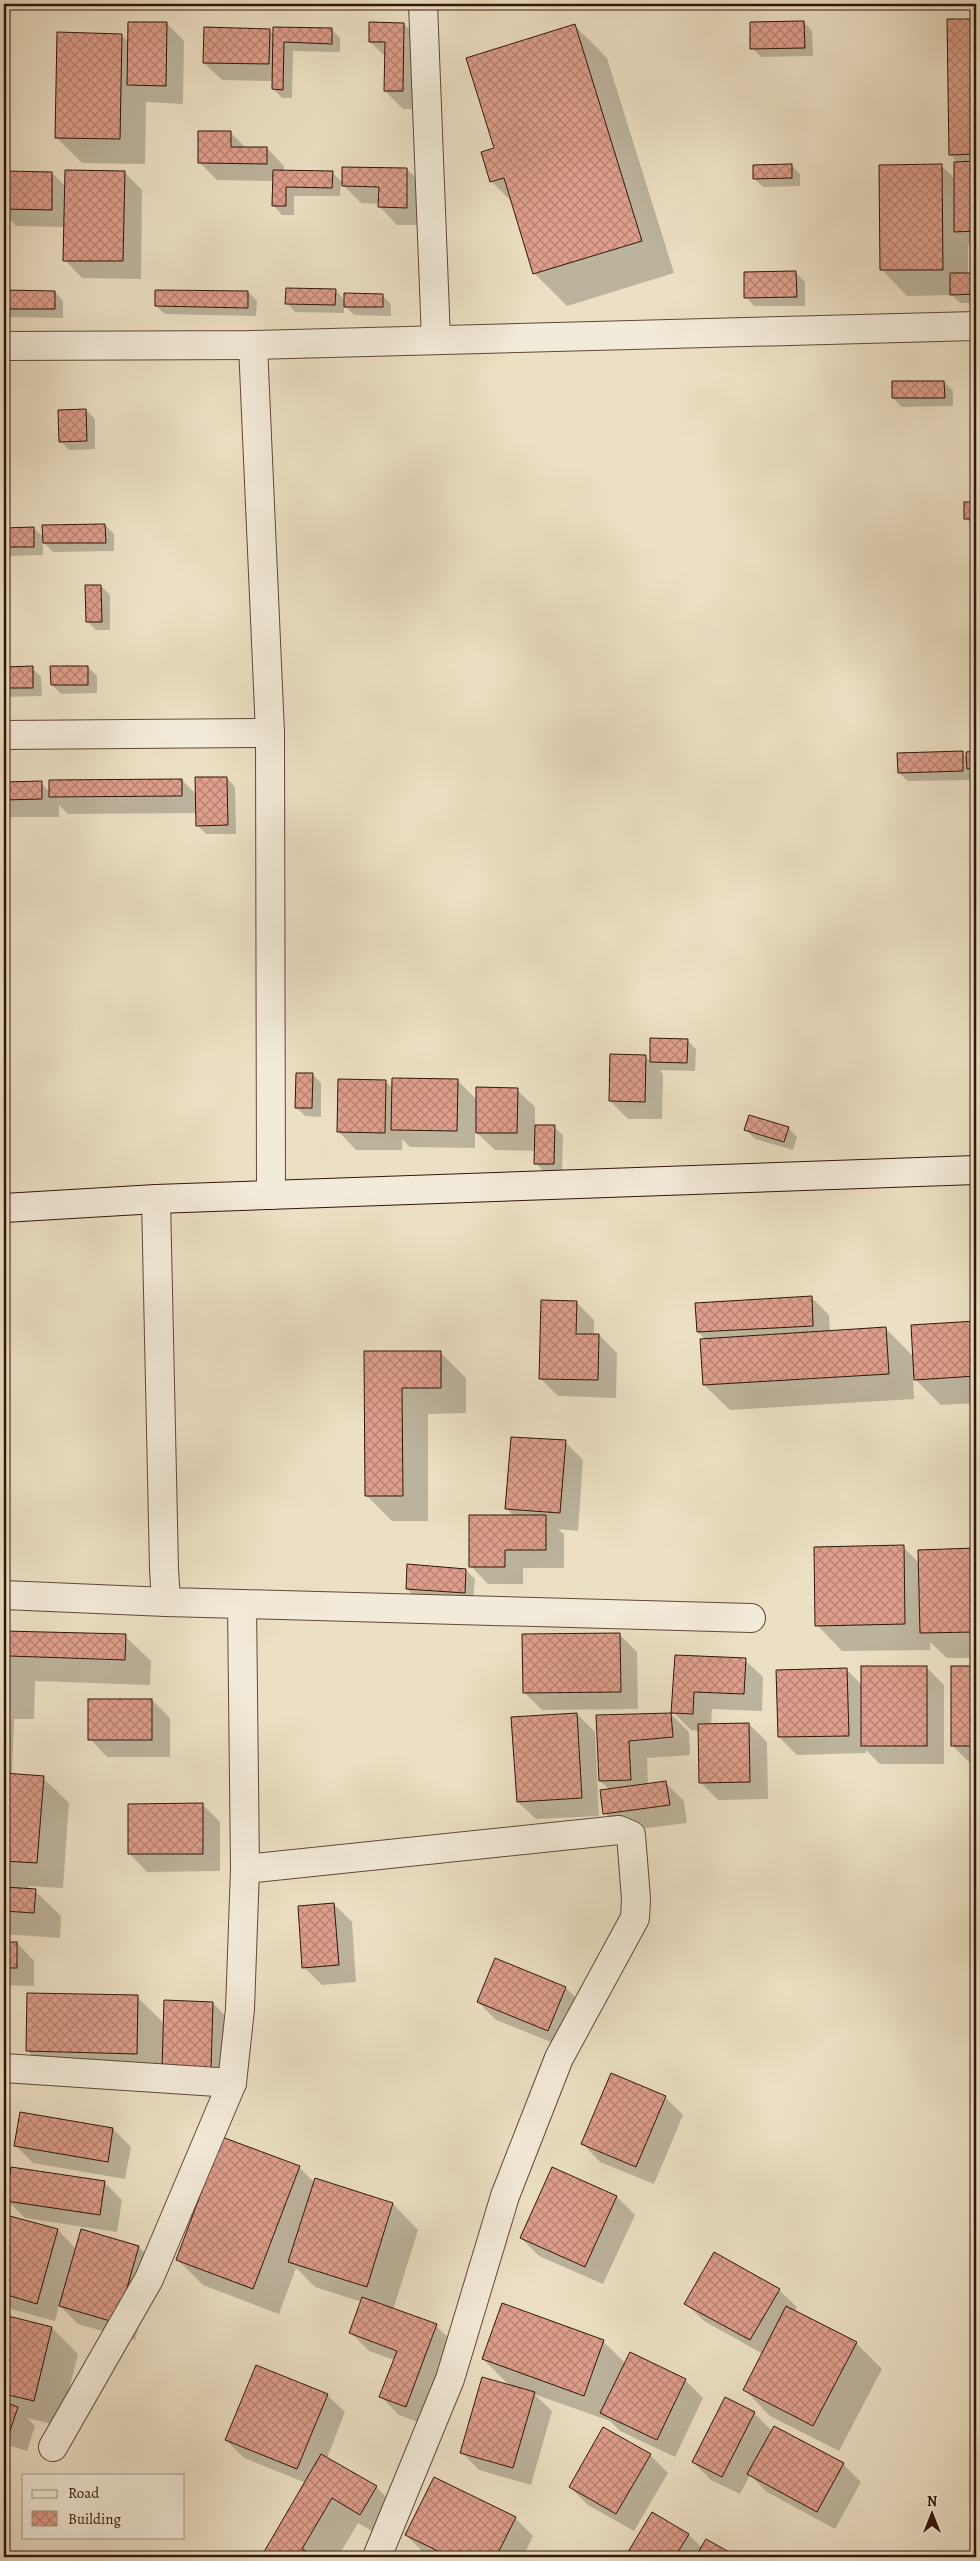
<svg xmlns="http://www.w3.org/2000/svg" width="980" height="2561" font-family="Alegreya,serif">
<defs>
<pattern id="building-cross-hatch" width="8" height="8" patternUnits="userSpaceOnUse" patternTransform="scale(1.25)"><rect width="8" height="8" fill="#df9f8c"/><path d="M0 0l8 8M0 8l8-8" fill="none" stroke="#b58171"/></pattern>
</defs>
<rect width="100%" height="100%" fill="#ece0c4"/>
<filter id="stains"><feTurbulence type="fractalNoise" baseFrequency=".004" numOctaves="4"/><feColorMatrix values="0 0 0 0 .2 0 0 0 0 .09 0 0 0 0 .02 0 0 0 .5 -.17"/></filter>
<radialGradient id="worn" r=".72"><stop offset=".6" stop-color="#630" stop-opacity="0"/><stop offset="1" stop-color="#630" stop-opacity=".3"/></radialGradient>
<g fill="#0003">
<path d="M948,20H976V230H971V233H976V249L968,244V274H976V303H960L952,295L907,296L882,270L941,165L955,179L958,163L950,154Z"/>
<path d="M804,22L812,31L813,56L761,57L752,48Z"/>
<path d="M166,23L184,41L183,104L146,102L145,164L82,163L56,137L121,35L129,42Z"/>
<path d="M404,24L422,42L421,109H403L385,91L386,57L370,42Z"/>
<path d="M575,26L607,58L674,273L567,306L534,273L512,202L491,181L496,149Z"/>
<path d="M331,29L340,38V52L293,51L292,98H282L273,89V81L222,80L204,63L269,30L274,35Z"/>
<path d="M231,133L246,148H267L284,166V171L332,172L343,183L407,169L425,187L424,225H397L380,207V204L361,203L341,183L340,196H294V215H282L274,206V181L217,180L199,162Z"/>
<path d="M791,165L800,174V186L763,187L754,178Z"/>
<path d="M4,172L52,173L66,187L124,172L142,190L141,279L82,278L65,260V227L16,226L4,213Z"/>
<path d="M796,273L805,282V306H754L746,297Z"/>
<path d="M335,290L345,300L382,295L391,304V316L354,315L344,305V313L295,312L287,303Z"/>
<path d="M4,292H55L63,301V318L7,317L4,313Z"/>
<path d="M248,292L257,301L256,316L165,314L156,306Z"/>
<path d="M944,382L953,391V406L902,407L893,398Z"/>
<path d="M86,410L95,419V449L69,450L60,441Z"/>
<path d="M965,503H976V527L965,518Z"/>
<path d="M105,525L114,534V551L53,552L43,542V555L4,556V529L34,528L44,538Z"/>
<path d="M101,586L110,595V630H96L87,621Z"/>
<path d="M88,667L97,676V693L61,694L52,685Z"/>
<path d="M4,668H32L41,677L42,696L4,697Z"/>
<path d="M962,752L968,758V753H976V776L971,771V780L908,781L899,773Z"/>
<path d="M227,778L235,787L236,834H206L197,825V813L68,814L59,805V817H4V783H41L50,792L182,780L197,795Z"/>
<path d="M687,1040L696,1049L695,1071L660,1070L663,1074L662,1119H628L610,1101L645,1056L651,1062Z"/>
<path d="M312,1074L321,1083V1117L305,1116L296,1107Z"/>
<path d="M385,1081L393,1089L458,1081L477,1100L517,1090L535,1107V1126L554,1127L563,1135L562,1173L544,1172L536,1163V1151L495,1150L475,1131V1148L410,1147L402,1139V1150H356L339,1132Z"/>
<path d="M788,1128L797,1137L793,1150L755,1139L746,1130Z"/>
<path d="M811,1297L829,1315L830,1332L886,1329L914,1357L912,1326L976,1322V1403L941,1405L913,1377L914,1399L730,1410L704,1385L706,1340L698,1332L697,1304Z"/>
<path d="M576,1302L594,1320V1335H599L617,1353L616,1398L558,1396L540,1378Z"/>
<path d="M440,1352L466,1378V1413L428,1414V1521H392L366,1495V1353Z"/>
<path d="M565,1442L583,1460L578,1531L558,1529L564,1534V1568H523V1584H488L471,1566L514,1516L506,1508Z"/>
<path d="M903,1547L919,1563V1551L976,1549V1658H947L930,1642V1650L842,1651L817,1625Z"/>
<path d="M466,1570L475,1579L473,1601L416,1598L407,1589Z"/>
<path d="M4,1632L125,1636L151,1661L150,1685L35,1681L34,1719H14L12,1775L43,1778L69,1803L63,1888L28,1886V1890L35,1891L61,1916L60,1938L4,1934Z"/>
<path d="M619,1634L637,1652L638,1709L542,1710L524,1692Z"/>
<path d="M676,1656L745,1660L763,1677L762,1711L712,1709L711,1725L749,1724L767,1742L768,1799L718,1800L700,1782L699,1731L691,1730L673,1712Z"/>
<path d="M926,1667L944,1685V1764H880L866,1750V1753L797,1755L779,1737L847,1670L862,1685Z"/>
<path d="M952,1668H976V1763H970L952,1745Z"/>
<path d="M152,1700L170,1718V1757H107L90,1739Z"/>
<path d="M577,1714L595,1732L599,1816L536,1819L518,1802Z"/>
<path d="M671,1714L689,1732L690,1755L647,1758L648,1785L666,1783L684,1801L687,1823L622,1831L605,1813L610,1790L600,1781L597,1717Z"/>
<path d="M202,1804L220,1822V1871L147,1872L130,1854Z"/>
<path d="M334,1904L352,1922L356,1982L322,1985L304,1967Z"/>
<path d="M4,1943H17L34,1961V1986L4,1985Z"/>
<path d="M495,1960L566,1988L584,2006L566,2048L496,2020L478,2002Z"/>
<path d="M137,1997L165,2024L213,2003L230,2021L228,2089L53,2077L28,2051Z"/>
<path d="M665,2097L683,2115L654,2184L600,2162L583,2144Z"/>
<path d="M113,2129L131,2147L125,2179L33,2163L15,2145Z"/>
<path d="M299,2167L315,2183L393,2204L418,2230L393,2310L436,2326L454,2343L424,2424L399,2415L381,2397L394,2360L369,2351L351,2333L362,2302L315,2287L296,2268L279,2314L203,2285L177,2259Z"/>
<path d="M553,2169L617,2197L635,2215L603,2284L539,2256L521,2238Z"/>
<path d="M104,2182L122,2200L117,2232L25,2218L7,2200Z"/>
<path d="M7,2216L58,2230L76,2249L139,2247L156,2265L135,2340L78,2324L59,2305L55,2321L4,2307V2226Z"/>
<path d="M779,2290L797,2307L794,2312L856,2343L882,2369L839,2451L770,2416L745,2390L763,2354L704,2321L686,2304Z"/>
<path d="M4,2316L52,2328L78,2354L60,2426L27,2418L35,2426L27,2451L4,2444Z"/>
<path d="M603,2341L626,2364L685,2380L703,2398L675,2457L620,2431L610,2421L534,2394L552,2411L531,2485L479,2470L461,2452L511,2387L483,2359Z"/>
<path d="M327,2395L345,2412L327,2458L376,2487L402,2513L386,2539L358,2523L338,2557H262L306,2483L244,2458L226,2440Z"/>
<path d="M725,2399L754,2413L772,2431L843,2464L861,2482L835,2529L767,2492L750,2475L740,2494L711,2480L693,2462Z"/>
<path d="M650,2455L668,2473L634,2531L588,2505L570,2487Z"/>
<path d="M652,2514L688,2534L702,2548L706,2540L735,2557H626Z"/>
<path d="M515,2518L533,2536L523,2557H433L424,2553L406,2535Z"/>
</g>
<g fill="url(#building-cross-hatch)" stroke="#311609">
<path d="M947,19H976V154L949,155Z"/>
<path d="M804,21L805,48L750,49V22Z"/>
<path d="M128,22H167L166,86L127,85Z"/>
<path d="M369,22L404,23L403,91H384L385,42H369Z"/>
<path d="M575,24L642,241L533,274L504,178L490,182L481,152L494,148L466,58Z"/>
<path d="M204,27L270,29L269,64L203,63Z"/>
<path d="M273,27L332,28V44L284,42L283,90L272,89Z"/>
<path d="M57,32L122,34L120,139L55,138Z"/>
<path d="M198,131H231V147H267V164L198,163Z"/>
<path d="M976,161V231L954,232V162Z"/>
<path d="M792,164V178L753,179V165Z"/>
<path d="M942,164L943,270H880L879,165Z"/>
<path d="M342,167L407,168V208L378,207L379,187L342,186Z"/>
<path d="M65,170L125,171L123,261H63Z"/>
<path d="M273,170L333,171L332,188L286,187V206H272Z"/>
<path d="M4,171L52,172V210L4,209Z"/>
<path d="M796,271L797,297L744,298V272Z"/>
<path d="M950,273H976V294L950,295Z"/>
<path d="M286,288L336,289L335,305L285,304Z"/>
<path d="M4,290L55,291V309H4Z"/>
<path d="M155,290L248,291V308L155,306Z"/>
<path d="M344,293L383,294V307H344Z"/>
<path d="M892,381H944L945,398H892Z"/>
<path d="M86,409L87,441L59,442L58,410Z"/>
<rect x="964" y="502" width="12" height="17"/>
<path d="M105,524L106,543H43L42,525Z"/>
<path d="M34,527V547H4V528Z"/>
<path d="M85,585H101L102,622H86Z"/>
<path d="M33,666V688H4V667Z"/>
<path d="M50,666H88V685H51Z"/>
<path d="M963,751V771L898,773L897,753Z"/>
<path d="M976,751V768L967,769L966,752Z"/>
<path d="M195,777H227L228,825L196,826Z"/>
<path d="M182,779V796L49,797V780Z"/>
<path d="M42,781V799L4,800V782Z"/>
<path d="M650,1038L688,1039L687,1063L650,1062Z"/>
<path d="M610,1054L646,1055L645,1102L609,1101Z"/>
<path d="M296,1073H313L312,1108H295Z"/>
<path d="M392,1078L458,1079L457,1131L391,1130Z"/>
<path d="M338,1079L386,1080L385,1133L337,1132Z"/>
<path d="M476,1087L518,1088L517,1133H476Z"/>
<path d="M749,1115L789,1127L784,1142L744,1130Z"/>
<path d="M535,1125H555L554,1164H534Z"/>
<path d="M812,1296L813,1326L697,1332L695,1303Z"/>
<path d="M541,1300L577,1301L576,1334H599L598,1380L539,1379Z"/>
<path d="M976,1321V1376L914,1380L911,1325Z"/>
<path d="M886,1327L889,1374L703,1385L700,1339Z"/>
<path d="M364,1351H441V1388H402L403,1496H365Z"/>
<path d="M511,1437L566,1440L560,1513L505,1509Z"/>
<path d="M469,1515H546V1550H505V1567H469Z"/>
<path d="M904,1545L905,1624L815,1626L814,1547Z"/>
<path d="M976,1548V1632L920,1633L918,1550Z"/>
<path d="M407,1564L466,1569L465,1593L406,1589Z"/>
<path d="M4,1631L126,1634L125,1660L9,1656L8,1694H4Z"/>
<path d="M620,1633L621,1692L523,1693L522,1634Z"/>
<path d="M675,1655L746,1658L744,1694L694,1692L693,1714L671,1713Z"/>
<rect x="861" y="1666" width="66" height="80"/>
<rect x="951" y="1666" width="25" height="80"/>
<path d="M847,1668L849,1736L778,1737L776,1670Z"/>
<rect x="88" y="1699" width="64" height="41"/>
<path d="M577,1713L582,1798L517,1802L511,1717Z"/>
<path d="M671,1713L673,1737L629,1741L631,1780L599,1781L596,1715Z"/>
<path d="M749,1723L750,1782L699,1783L698,1724Z"/>
<path d="M4,1773L44,1776L37,1863L4,1861Z"/>
<path d="M666,1781L670,1805L603,1814L600,1790Z"/>
<path d="M203,1803V1854H128V1804Z"/>
<path d="M4,1887L36,1889L34,1913L4,1911Z"/>
<path d="M334,1903L339,1965L302,1968L298,1906Z"/>
<rect x="4" y="1942" width="13" height="26"/>
<path d="M495,1958L566,1987L548,2031L477,2002Z"/>
<path d="M27,1993L138,1995L137,2054L26,2051Z"/>
<path d="M164,2000L213,2002L211,2071L162,2070Z"/>
<path d="M611,2073L666,2096L636,2167L581,2144Z"/>
<path d="M20,2112L113,2128L108,2162L14,2146Z"/>
<path d="M222,2137L300,2166L253,2289L176,2260Z"/>
<path d="M11,2167L105,2181L100,2215L6,2201Z"/>
<path d="M552,2167L617,2196L585,2267L520,2238Z"/>
<path d="M315,2178L393,2203L367,2287L288,2262Z"/>
<path d="M6,2215L58,2229L37,2304L4,2294Z"/>
<path d="M81,2229L139,2246L117,2323L59,2306Z"/>
<path d="M714,2252L780,2289L750,2340L684,2304Z"/>
<path d="M362,2297L437,2324L406,2407L379,2397L397,2351L349,2333Z"/>
<path d="M502,2303L604,2340L584,2396L482,2359Z"/>
<path d="M786,2306L857,2342L813,2426L743,2390Z"/>
<path d="M4,2315L52,2327L34,2401L4,2394Z"/>
<path d="M630,2352L686,2379L657,2440L600,2413Z"/>
<path d="M256,2365L328,2394L297,2469L225,2440Z"/>
<path d="M482,2377L535,2392L513,2468L460,2453Z"/>
<path d="M725,2397L755,2412L722,2477L692,2462Z"/>
<path d="M4,2402L18,2407L9,2434L4,2433Z"/>
<path d="M774,2426L844,2463L817,2512L747,2474Z"/>
<path d="M603,2427L651,2454L616,2514L569,2487Z"/>
<path d="M321,2454L377,2486L360,2515L332,2498L302,2549L316,2557H261Z"/>
<path d="M434,2477L516,2517L496,2557H450L405,2535Z"/>
<path d="M652,2512L689,2534L675,2557H625Z"/>
<path d="M706,2539L738,2557H695Z"/>
</g>
<g fill="none" stroke-linecap="round" stroke-linejoin="round">
<defs>
<g id="minor">
<path d="M423,4L436,340"/>
<path d="M253,345L270,733L271,1195"/>
<path d="M4,346L253,345L976,326"/>
<path d="M4,735L270,733"/>
<path d="M4,1595L166,1602"/>
<path d="M242,1604L751,1618"/>
<path d="M245,1869L619,1830L631,1835L636,1899L635,1918L559,2058L505,2196L450,2379L377,2557"/>
<path d="M4,2068L232,2083"/>
<path d="M53,2447L149,2279L232,2083L240,2009L245,1869L242,1604L166,1602L164,1569L156,1199"/>
</g>
<path id="secondary" d="M4,1208L156,1199L976,1170"/>
</defs>
<use href="#minor" stroke="#604838" stroke-width="30"/>
<use href="#secondary" stroke="#311609" stroke-width="30"/>
<use href="#minor" stroke="#f3ebd9" stroke-width="28"/>
<use href="#secondary" stroke="#f3ebd9" stroke-width="28"/>
</g>
<rect width="980" height="2561" fill="none" stroke="#ece0c4" stroke-width="20"/>
<rect x="5" y="5" width="970" height="2551" fill="none" stroke="#311609" stroke-width="2.5"/>
<rect x="10" y="10" width="960" height="2541" fill="none" stroke="#311609"/>
<rect x="22" y="2474" width="162" height="65" fill="#f3ebd9" stroke="#a59686"/>
<rect x="32" y="2490" width="25" height="8" fill="#f3ebd9" stroke="#a59686"/>
<text x="68" y="2498" font-size="15" fill="#311609">Road</text>
<rect x="32" y="2511" width="25" height="15" fill="url(#building-cross-hatch)" stroke="#a59686"/>
<text x="68" y="2524" font-size="15" fill="#311609">Building</text>
<g transform="translate(932 2514)" stroke="#f3ebd9" stroke-width="4" paint-order="stroke">
<path d="M0-4L9 19L0 12L-9 19Z" fill="#311609"/>
<text y="-8" font-size="14" font-weight="bold" text-anchor="middle" fill="#311609">N</text>
</g>
<rect width="100%" height="100%" filter="url(#stains)"/>
<rect width="100%" height="100%" fill="url(#worn)"/>
</svg>
